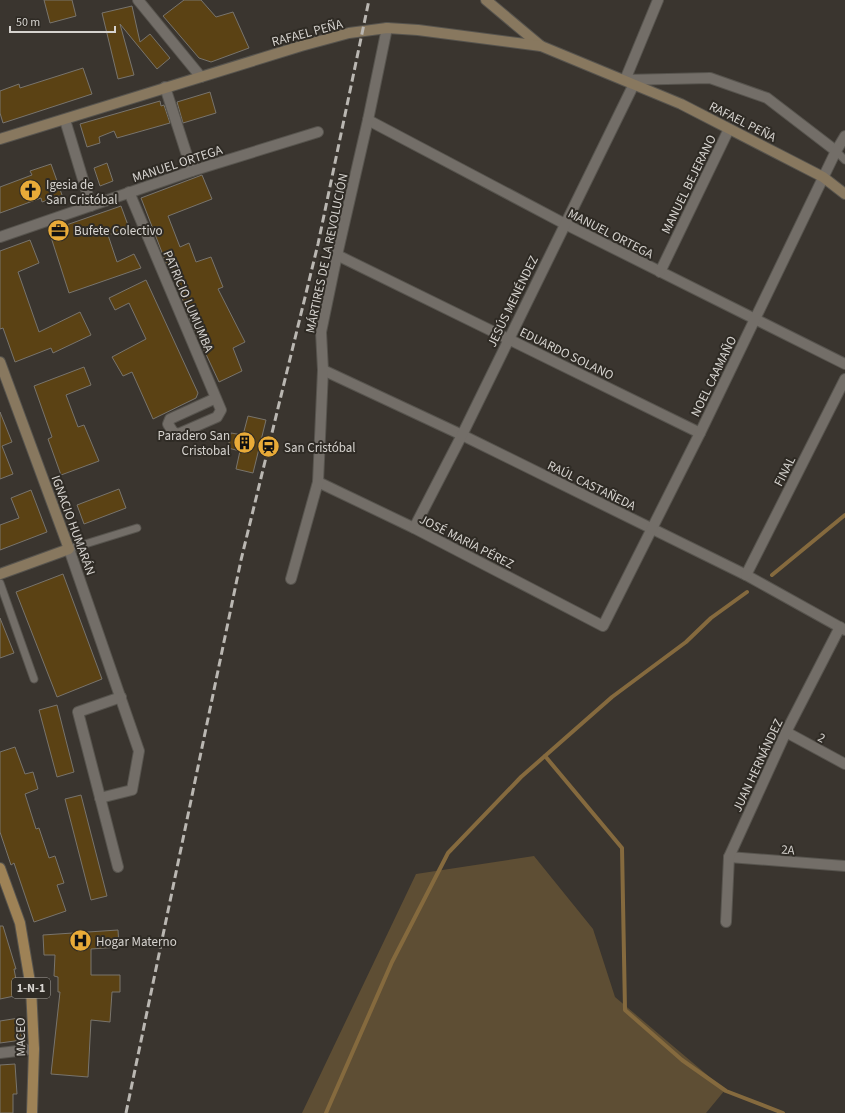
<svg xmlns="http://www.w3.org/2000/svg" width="845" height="1113" font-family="'Source Sans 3',sans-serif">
<rect width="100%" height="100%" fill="#3a352f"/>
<path fill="#5e4e34" d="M534,856L593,929L615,997L725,1090L706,1113H302L416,874Z"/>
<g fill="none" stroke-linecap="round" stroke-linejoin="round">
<g stroke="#856a3e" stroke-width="4">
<path d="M772,575L845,515"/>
<path d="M545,756L622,848L625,1010L682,1060L726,1091L783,1113"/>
<path d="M326,1113L392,962L448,853L521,777L612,697L686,642L711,618L747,592"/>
</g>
</g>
<g fill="#5b4214" stroke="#78746d">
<path d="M44,0H72L76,16L50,23Z"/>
<path d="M184,0H201L216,17L233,12L249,48L211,62L199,58L163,16Z"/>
<path d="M132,6L140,42L150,34L170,58L157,69L120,24L134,75L118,79L102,13Z"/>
<path d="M83,68L92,94L3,123L0,113V91L19,84L20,88Z"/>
<path d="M210,92L216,113L183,123L177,102Z"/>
<path d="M160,101L161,106L164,105L170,123L117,138L114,131L99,137L100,143L87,147L80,124Z"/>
<path d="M107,163L113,181L100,186L94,168Z"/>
<path d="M51,164L62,195L42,202L41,198L0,213V187L32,175L30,171Z"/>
<path d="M202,175L212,199L168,216L180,247L189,243L196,262L211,257L223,287L218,289L245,342L233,348L242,371L219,382L190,320L171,267L168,268L141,198Z"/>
<path d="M121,206L129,228L108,235L117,262L134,254L141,268L69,293L49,231Z"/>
<path d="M30,240L39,263L18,272L39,332L80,312L91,335L53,353L51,348L15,362L3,328L0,329V251Z"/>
<path d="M146,280L198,393L196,398L153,419L132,372L123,376L112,357L146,339L129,303L115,310L109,298Z"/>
<path d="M84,367L91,385L66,395L78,427L84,425L99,461L61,475L48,439L52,437L34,386Z"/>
<path d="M0,412L12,442L2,446L13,474L0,479Z"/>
<path d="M248,416L266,420L253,473L236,469L240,451L228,448L231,433L243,435Z"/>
<path d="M119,489L126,508L84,524L77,505Z"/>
<path d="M31,490L47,532L0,550V525L19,518L11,498Z"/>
<path d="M63,574L102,679L57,697L16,592Z"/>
<path d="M0,618L14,653L0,658Z"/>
<path d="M57,705L74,772L57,777L39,710Z"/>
<path d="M15,747L25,774L33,772L38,789L25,794L36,829L39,828L49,858L55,856L64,883L57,885L66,911L34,922L14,863L11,865L0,832V752Z"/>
<path d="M81,795L107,896L91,900L65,799Z"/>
<path d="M0,926H3L16,969H14L19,995L0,999Z"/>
<path d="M118,930L119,947L91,949V975H120V992H112L110,1022L91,1020L88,1077L51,1074L60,992H58V977L54,976L55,955H44L43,935Z"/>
<path d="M19,1018L22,1040L0,1043V1021Z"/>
<path d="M15,1064L17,1094H13V1113H0V1065Z"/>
</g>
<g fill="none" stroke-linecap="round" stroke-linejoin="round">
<defs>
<g id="lane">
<path d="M836,151L845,160"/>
<path d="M69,549L137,528"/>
<path d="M0,583L34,679"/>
</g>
<g id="street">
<path d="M138,0L201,77"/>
<path d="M658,0L625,80L710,78L767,98L836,151"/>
<path d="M165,87L192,171"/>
<path d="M65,120L91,206"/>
<path d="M368,120L565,224L845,364"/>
<path d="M129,192L221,410L217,417L178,434L173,432L168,424L170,419L216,398"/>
<path d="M0,237L192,171L318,132"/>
<path d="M337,255L700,433"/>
<path d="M660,272L729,129"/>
<path d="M323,370L462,435L746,575L845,630"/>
<path d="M318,482L414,528L603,626L700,433L836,151L845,136"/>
<path d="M414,528L462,435L634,84"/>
<path d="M69,549L139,751L132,790L100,798"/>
<path d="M746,575L845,379"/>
<path d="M291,579L318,482L323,370L321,332L337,255L368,120L387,28"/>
<path d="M786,732L845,764"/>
<path d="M729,857L845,866"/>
<path d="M118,867L78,712L121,697"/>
<path d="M726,922L729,857L786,732L840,627"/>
<path d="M0,1053L34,1049"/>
</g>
<g id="secondary">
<path d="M486,0L541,46"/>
<path d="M0,139L301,46L349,33L387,28L418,30L541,46L681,104L823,177L845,194"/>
<path d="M0,362L69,549L0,574"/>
</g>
<path id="primary" d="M0,868L20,923L31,988L34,1049L32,1113"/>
</defs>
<use href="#lane" stroke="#57544e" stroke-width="9"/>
<use href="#street" stroke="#57544e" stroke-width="12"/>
<use href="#secondary" stroke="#57544e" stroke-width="12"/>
<use href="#primary" stroke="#57544e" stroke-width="12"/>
<use href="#lane" stroke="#736e68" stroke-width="7"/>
<use href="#street" stroke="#736e68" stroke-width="10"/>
<use href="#secondary" stroke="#88785f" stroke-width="10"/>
<use href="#primary" stroke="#9e8256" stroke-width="10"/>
<path stroke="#bab7b2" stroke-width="3" stroke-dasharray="8 4" stroke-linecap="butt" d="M126,1113L241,560L318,244L369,0"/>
</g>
<defs>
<symbol id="church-disc" viewBox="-11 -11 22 22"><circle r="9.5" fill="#e9ab38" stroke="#2f2b25"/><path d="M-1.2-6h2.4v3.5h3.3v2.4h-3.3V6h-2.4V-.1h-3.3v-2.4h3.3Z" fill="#111"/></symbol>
<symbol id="office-disc" viewBox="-11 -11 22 22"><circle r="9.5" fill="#e9ab38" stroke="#2f2b25"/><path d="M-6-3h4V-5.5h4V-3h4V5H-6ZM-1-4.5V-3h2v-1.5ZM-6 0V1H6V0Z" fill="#111"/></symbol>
<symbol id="building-disc" viewBox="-11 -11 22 22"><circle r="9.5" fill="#e9ab38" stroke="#2f2b25"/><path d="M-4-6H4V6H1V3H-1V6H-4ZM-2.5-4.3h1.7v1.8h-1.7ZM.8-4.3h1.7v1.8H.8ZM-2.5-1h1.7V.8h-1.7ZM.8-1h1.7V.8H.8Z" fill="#111"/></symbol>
<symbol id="station-disc" viewBox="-11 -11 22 22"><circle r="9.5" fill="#e9ab38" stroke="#2f2b25"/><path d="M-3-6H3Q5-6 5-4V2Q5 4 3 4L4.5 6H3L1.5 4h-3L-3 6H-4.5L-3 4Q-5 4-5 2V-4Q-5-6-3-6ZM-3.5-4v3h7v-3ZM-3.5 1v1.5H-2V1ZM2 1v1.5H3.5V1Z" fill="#111"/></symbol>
<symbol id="hospital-disc" viewBox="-11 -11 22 22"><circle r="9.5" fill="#e9ab38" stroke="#2f2b25"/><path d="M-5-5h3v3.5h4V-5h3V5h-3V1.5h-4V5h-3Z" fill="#111"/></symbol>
</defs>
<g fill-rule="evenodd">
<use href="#church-disc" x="18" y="178" width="25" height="25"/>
<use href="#office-disc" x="46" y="218" width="25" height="25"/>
<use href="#building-disc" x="232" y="430" width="25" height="25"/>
<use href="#station-disc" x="256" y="434" width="25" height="25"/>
<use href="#hospital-disc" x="68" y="928" width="25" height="25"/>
</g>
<g text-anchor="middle" stroke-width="4" stroke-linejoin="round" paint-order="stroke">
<rect fill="#2f2b25" stroke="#a4a19c" stroke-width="1" x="12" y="978" width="38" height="20" rx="3"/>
<g font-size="12" font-weight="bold" fill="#d6d3cf">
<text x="31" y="992">1-N-1</text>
</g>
<g font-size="13" fill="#d6d3cf" stroke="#2f2b25">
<text transform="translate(307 32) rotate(-15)" y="5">RAFAEL PEÑA</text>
<text transform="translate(743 121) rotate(27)" y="5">RAFAEL PEÑA</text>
<text transform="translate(177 163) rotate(-18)" y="5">MANUEL ORTEGA</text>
<text transform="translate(688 184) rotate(-64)" y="5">MANUEL BEJERANO</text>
<text transform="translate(611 233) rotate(27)" y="5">MANUEL ORTEGA</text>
<text transform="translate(326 253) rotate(-78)" y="5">MÁRTIRES DE LA REVOLUCIÓN</text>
<text transform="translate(189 301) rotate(67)" y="5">PATRICIO LUMUMBA</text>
<text transform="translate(512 301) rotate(-64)" y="5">JESÚS MENÉNDEZ</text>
<text transform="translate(567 353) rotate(26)" y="5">EDUARDO SOLANO</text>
<text transform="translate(713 376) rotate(-64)" y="5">NOEL CAAMAÑO</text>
<text transform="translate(784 471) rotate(-63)" y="5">FINAL</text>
<text transform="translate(592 485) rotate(26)" y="5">RAÚL CASTAÑEDA</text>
<text transform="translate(74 525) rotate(70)" y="5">IGNACIO HUMARÁN</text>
<text transform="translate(467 541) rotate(27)" y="5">JOSÉ MARÍA PÉREZ</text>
<text transform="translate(822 737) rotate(28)" y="5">2</text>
<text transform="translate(757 765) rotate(-65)" y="5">JUAN HERNÁNDEZ</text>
<text transform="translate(788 849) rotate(4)" y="5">2A</text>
<text transform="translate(20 1037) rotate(-91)" y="5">MACEO</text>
</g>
<g font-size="13" fill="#d6d3cf" stroke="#2f2b25" text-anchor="start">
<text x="46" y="189">Igesia de<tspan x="46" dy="15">San Cristóbal</tspan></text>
<text x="74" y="235">Bufete Colectivo</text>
<text x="230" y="440" text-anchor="end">Paradero San<tspan x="230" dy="15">Cristobal</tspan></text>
<text x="284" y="452">San Cristóbal</text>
<text x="96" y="946">Hogar Materno</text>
</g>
</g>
<path d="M10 26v6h105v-6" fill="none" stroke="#d6d3cf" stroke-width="2"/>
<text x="16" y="26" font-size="12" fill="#d6d3cf" stroke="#2f2b25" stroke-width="3" paint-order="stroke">50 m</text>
</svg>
